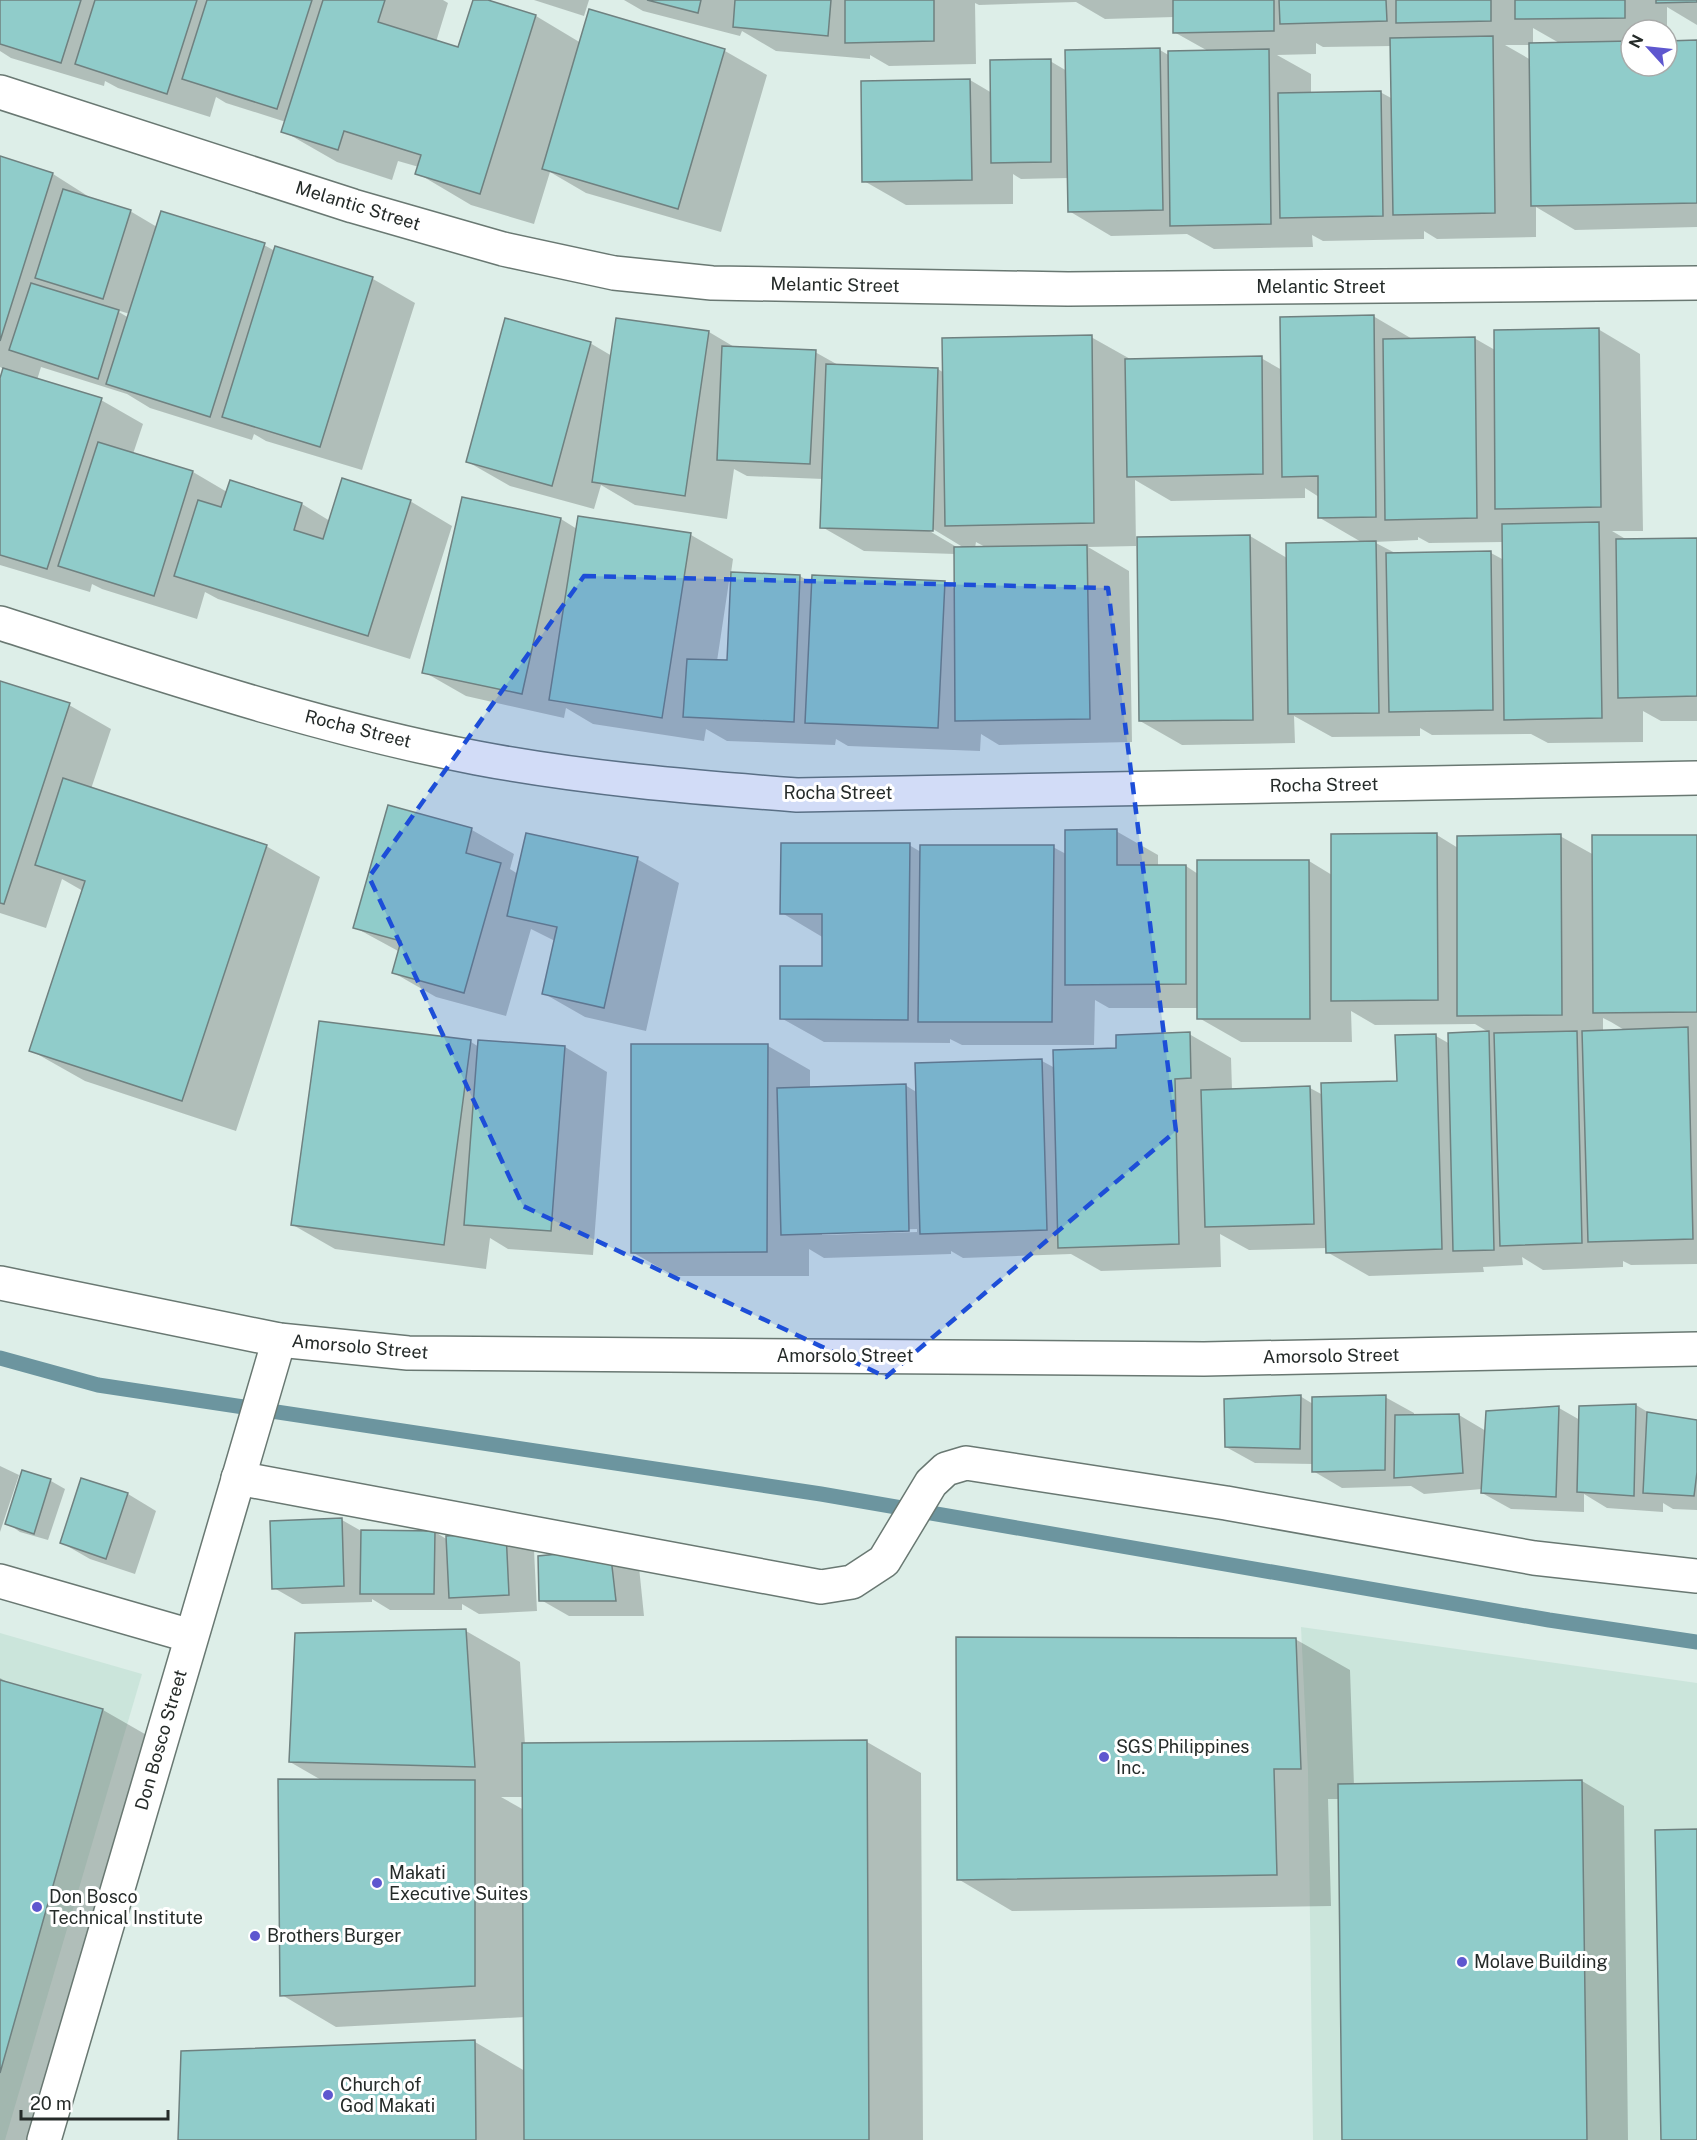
<svg xmlns="http://www.w3.org/2000/svg" width="1697" height="2140" font-family="'Public Sans',sans-serif">
<rect width="100%" height="100%" fill="#ddeee8"/>
<g fill="#cbe5db">
<path d="M1301,1627L1697,1683V2140H1313L1308,1772Z"/>
<path d="M0,1633L142,1674L5,2140H0Z"/>
</g>
<g fill="#0003" fill-rule="evenodd">
<path d="M0,0H443L448,3L436,42L459,49L474,0H482L536,16L581,43L590,11L725,51L767,75L721,232L586,193L550,172L534,224L471,205L417,173L419,167L398,161L392,180L337,162L283,131L286,122L226,103L216,97L210,117L118,88L105,81L104,86L11,58L0,51Z"/>
<path d="M534,0H589L584,16Z"/>
<path d="M624,0H1697V25L1667,7V30H1631V66H1667V42H1697V227L1575,230L1536,207V237L1437,239L1424,231V239L1323,241L1312,235L1313,247L1214,249L1187,234L1111,236L1069,211V178L1021,179L1013,174V204L906,205L864,181L970,80L992,93L1050,61L1067,71L1160,50L1170,56L1208,51L1174,32V17L1105,19L1076,2L979,5L975,3L976,64L889,66L870,55V59L776,51L742,31L740,36L643,11ZM1533,28L1561,44L1533,45ZM1316,43L1323,47L1392,46L1393,99L1380,92L1311,93V74L1277,55L1316,54ZM1505,45H1531V60Z"/>
<path d="M0,158L53,174L94,200L130,211L157,227L264,245L275,251L276,248L373,279L415,303L362,470L266,441L254,434L252,440L150,408L127,394L41,367L37,380L101,400L143,424L133,454L193,472L227,492L231,482L302,504L330,521L410,501L452,526L410,659L218,599L205,592L197,619L102,589L92,584L90,592L0,565V383L4,369L0,367ZM120,311L130,314L129,318L119,312Z"/>
<path d="M1373,316L1414,340L1474,338L1495,350L1598,329L1640,354L1643,531H1612L1629,541L1697,539V721H1661L1643,711V742L1548,743L1531,734L1432,735L1420,728V736L1332,737L1294,716L1295,743L1182,745L1140,721L1139,538L1250,536L1287,558L1363,543L1320,518L1319,497L1305,488V498L1171,501L1135,480L1136,546L1088,547L1129,571L1132,742L999,745L981,734L980,751L848,746L836,739L835,745L727,741L706,729L704,741L593,724L566,708L564,718L466,696L424,672L463,498L561,519L577,529L579,517L691,535L733,559L731,573L800,576L813,584V577L945,583L956,589L955,554L864,551L822,527L823,479L747,476L734,469L727,519L635,505L601,485L594,509L510,486L468,462L590,343L612,356L617,320L709,332L736,348L815,352L840,366L938,369L944,373L1091,337L1132,360L1261,358L1282,370ZM928,526L966,549H960L926,529ZM1418,537L1429,543L1503,542L1504,560L1491,553L1397,554L1374,542L1418,540ZM976,542L987,548H975ZM730,575H733L729,662L717,661Z"/>
<path d="M0,682L69,705L111,729L91,789L266,846L320,877L236,1131L85,1081L30,1050L83,891L62,879L46,928L0,913Z"/>
<path d="M389,807L472,830L514,854L510,869L518,874L637,859L679,883L646,1031L585,1017L543,993L555,941L531,929L506,1016L436,997L394,973L400,952L354,927Z"/>
<path d="M1116,831L1158,855V866H1186L1198,874L1309,861L1332,875L1437,835L1458,848L1560,836L1594,855L1697,836V1264L1631,1265L1623,1261V1267L1543,1270L1522,1257L1523,1265L1483,1267L1484,1272L1369,1276L1327,1252V1248L1249,1250L1220,1234L1221,1267L1101,1271L1071,1254L963,1258L951,1251V1254L824,1258L809,1249V1276H674L632,1252L768,1046L810,1070V1089L905,1085L918,1093L917,1065L1042,1061L1055,1068L1117,1049L1189,1034L1231,1058L1232,1090L1310,1088L1323,1095L1398,1082L1436,1036L1450,1044V1035L1490,1033L1475,1024L1375,1025L1351,1011L1352,1042H1241L1199,1018V1008H1109L1095,1000L1094,1045H962L950,1039V1043L824,1042L781,1018L824,967V938L782,913L909,845L921,852L1053,847L1066,854ZM1603,1018L1611,1022L1626,1031L1603,1032ZM917,1229V1232L822,1235V1232Z"/>
<path d="M320,1022L471,1042L479,1047L480,1041L565,1047L607,1072L593,1255L508,1249L490,1238L486,1269L335,1249L293,1225Z"/>
<path d="M1300,1396L1313,1404L1385,1397L1414,1413V1416L1459,1415L1486,1431L1559,1408L1580,1420L1636,1405L1651,1414L1697,1422V1510L1673,1509L1663,1503V1512L1607,1508L1584,1494V1512L1511,1509L1482,1493V1489L1424,1494L1411,1486L1342,1488L1313,1471V1464L1255,1463L1226,1447Z"/>
<path d="M0,1466L19,1475L0,1532Z"/>
<path d="M23,1472L51,1481L65,1489L48,1540L20,1532L7,1523Z"/>
<path d="M82,1480L128,1494L156,1511L135,1574L90,1559L62,1543Z"/>
<path d="M342,1520L363,1532H435L448,1540L505,1534L534,1550L537,1611L479,1614L462,1604V1610H390L372,1599V1602L302,1604L274,1588Z"/>
<path d="M539,1557L639,1567L644,1616H569L541,1600Z"/>
<path d="M466,1631L520,1662L525,1745L867,1742L921,1773L923,2140H179L475,2042L525,2071V2017L336,2027L282,1995L323,1781L290,1762ZM501,1797H524V1810Z"/>
<path d="M1295,1639L1350,1670L1354,1786L1582,1781L1624,1806L1628,2140H1343L1339,1799H1328L1331,1906L1012,1911L958,1879Z"/>
<path d="M0,1678L7,1682L6,1683L103,1710L157,1741L44,2140H0Z"/>
</g>
<g fill="none" stroke-linecap="round" stroke-linejoin="round">
<path stroke="#6c959f" stroke-width="15" d="M0,1358L98,1385L821,1494L1549,1620L1697,1642"/>
</g>
<g fill="#90ccca" stroke="#6f8180" stroke-width="1.5">
<path d="M0,0H81L61,63L0,44Z"/>
<path d="M95,0H197L167,94L75,64Z"/>
<path d="M207,0H312L277,109L182,79Z"/>
<path d="M323,0H385L378,22L458,47L473,0H488L536,15L480,194L415,174L421,155L344,131L338,150L281,132Z"/>
<path d="M647,0H701L698,13Z"/>
<path d="M735,0H831L828,36L733,27Z"/>
<path d="M845,0H934V41L845,43Z"/>
<path d="M1173,0H1274V31L1173,33Z"/>
<path d="M1279,0H1386L1387,21L1280,24Z"/>
<path d="M1396,0H1491V21L1396,23Z"/>
<path d="M1515,0H1625V18L1515,19Z"/>
<path d="M1656,0H1697V2L1656,3Z"/>
<path d="M589,9L725,49L678,209L542,169Z"/>
<path d="M1493,36L1495,213L1393,215L1390,38Z"/>
<path d="M1697,40V203L1531,206L1529,43L1631,41V66H1667V41Z"/>
<path d="M1160,48L1163,210L1068,212L1065,50Z"/>
<path d="M1269,49L1271,224L1170,226L1168,51Z"/>
<path d="M1051,59V162L991,163L990,60Z"/>
<path d="M970,79L972,180L862,182L861,81Z"/>
<path d="M1381,91L1383,216L1280,218L1278,93Z"/>
<path d="M0,156L53,173L0,341Z"/>
<path d="M63,189L131,210L103,299L35,278Z"/>
<path d="M161,211L265,243L210,417L106,384Z"/>
<path d="M275,246L373,277L320,447L222,417Z"/>
<path d="M31,283L119,310L98,379L9,350Z"/>
<path d="M1374,315L1376,517L1318,518V476L1282,477L1280,317Z"/>
<path d="M505,318L591,342L552,486L466,462Z"/>
<path d="M616,318L709,331L685,496L592,482Z"/>
<path d="M1599,328L1601,507L1495,509L1494,330Z"/>
<path d="M1092,335L1094,523L945,526L942,338Z"/>
<path d="M1475,337L1477,518L1385,520L1383,339Z"/>
<path d="M722,346L816,350L810,464L717,460Z"/>
<path d="M1262,356L1263,474L1127,477L1125,359Z"/>
<path d="M826,364L938,368L933,531L820,528Z"/>
<path d="M3,368L102,398L47,569L0,555V378Z"/>
<path d="M98,442L193,471L154,596L58,566Z"/>
<path d="M342,478L411,500L368,636L174,576L198,500L221,507L230,480L302,503L294,530L323,539Z"/>
<path d="M462,497L561,518L522,694L422,673Z"/>
<path d="M578,516L691,533L662,718L549,700Z"/>
<path d="M1599,522L1602,718L1504,720L1502,524Z"/>
<path d="M1250,535L1253,720L1139,721L1137,537Z"/>
<path d="M1697,538V696L1618,698L1616,539Z"/>
<path d="M1376,541L1379,713L1288,714L1286,543Z"/>
<path d="M1087,545L1090,719L955,721L954,547Z"/>
<path d="M1491,551L1493,710L1389,712L1386,553Z"/>
<path d="M731,572L800,575L794,722L683,717L687,659L727,660Z"/>
<path d="M812,575L945,581L938,728L805,723Z"/>
<path d="M0,681L70,703L4,904L0,903Z"/>
<path d="M63,778L267,845L182,1101L29,1051L85,881L35,865Z"/>
<path d="M388,805L472,828L466,853L501,863L464,993L392,973L401,941L353,928Z"/>
<path d="M1117,829V865H1186V984L1065,985V830Z"/>
<path d="M526,833L638,857L604,1008L542,994L557,927L507,916Z"/>
<path d="M1437,833L1438,1000L1331,1001V834Z"/>
<path d="M1561,834L1562,1015L1457,1016V836Z"/>
<path d="M1592,835H1697V1012L1593,1013Z"/>
<path d="M781,843H910L908,1020L780,1019V966H822V914H780Z"/>
<path d="M920,845H1054L1052,1022H918Z"/>
<path d="M1197,860H1309L1310,1019H1197Z"/>
<path d="M319,1021L471,1040L444,1245L291,1225Z"/>
<path d="M1688,1027L1693,1239L1588,1242L1582,1031Z"/>
<path d="M1489,1031L1494,1250L1453,1251L1448,1033Z"/>
<path d="M1577,1031L1582,1243L1500,1246L1494,1033Z"/>
<path d="M1190,1032L1191,1078L1175,1079L1179,1244L1058,1248L1053,1050L1116,1048V1035Z"/>
<path d="M1436,1034L1442,1249L1326,1253L1321,1083L1397,1081L1395,1035Z"/>
<path d="M478,1040L565,1046L551,1231L464,1225Z"/>
<path d="M631,1044H768L767,1252L631,1253Z"/>
<path d="M1042,1059L1047,1230L920,1234L915,1063Z"/>
<path d="M906,1084L909,1231L781,1235L777,1088Z"/>
<path d="M1310,1086L1314,1224L1205,1227L1201,1090Z"/>
<path d="M1301,1395L1300,1449L1225,1447L1224,1399Z"/>
<path d="M1386,1395L1385,1470L1312,1472V1397Z"/>
<path d="M1636,1404L1634,1496L1577,1492L1579,1406Z"/>
<path d="M1559,1406L1556,1497L1481,1493L1486,1411Z"/>
<path d="M1647,1412L1697,1420V1472L1694,1496L1643,1493Z"/>
<path d="M1459,1414L1463,1473L1394,1478L1395,1415Z"/>
<path d="M22,1470L51,1479L34,1534L5,1524Z"/>
<path d="M81,1478L128,1493L106,1559L60,1543Z"/>
<path d="M342,1518L344,1586L272,1589L270,1521Z"/>
<path d="M361,1530L435,1531L434,1594H360Z"/>
<path d="M506,1532L509,1595L449,1598L446,1536Z"/>
<path d="M610,1549L616,1601H539L538,1556Z"/>
<path d="M466,1629L475,1767L289,1762L295,1633Z"/>
<path d="M956,1637L1296,1638L1301,1769H1274L1277,1875L957,1880Z"/>
<path d="M0,1680L103,1709L0,2073Z"/>
<path d="M867,1740L869,2140H524L522,1743Z"/>
<path d="M278,1779L475,1780V1986L280,1996Z"/>
<path d="M1582,1780L1587,2140H1342L1338,1784Z"/>
<path d="M1697,1829V2140H1661L1655,1830Z"/>
<path d="M475,2040L476,2140H178L181,2051Z"/>
</g>
<g fill="none" stroke-linecap="round" stroke-linejoin="round">
<defs>
<g id="street">
<path d="M0,92L353,206L503,249L614,273L712,283L1068,289L1697,283"/>
<path d="M0,623C157,673 315,727 477,758C583,778 690,787 797,795L1697,778"/>
<path d="M0,1283L279,1340L408,1353L1204,1359L1697,1349"/>
<path d="M238,1478L821,1587L852,1582L884,1561L931,1483L946,1469L966,1463L1226,1503L1534,1558L1697,1576"/>
<path d="M0,1581L191,1636"/>
<path d="M44,2140L279,1340"/>
</g>
</defs>
<use href="#street" stroke="#697872" stroke-width="36"/>
<use href="#street" stroke="#fff" stroke-width="33"/>
</g>
<path fill="#1d4ed8" fill-opacity="0.2" stroke="#1d4ed8" stroke-width="4.5" stroke-dasharray="12 8" stroke-linejoin="round" d="M584,576L1108,588L1176,1131L886,1377L523,1206L369,877Z"/>
<g fill="#5e57cf" stroke="#fff" stroke-width="2">
<circle cx="1104" cy="1757" r="6"/>
<circle cx="377" cy="1883" r="6"/>
<circle cx="37" cy="1907" r="6"/>
<circle cx="255" cy="1936" r="6"/>
<circle cx="1462" cy="1962" r="6"/>
<circle cx="328" cy="2095" r="6"/>
</g>
<g text-anchor="middle" stroke-width="6" stroke-linejoin="round" paint-order="stroke">
<g font-size="18" fill="#252b29" stroke="#fff">
<text transform="translate(358 206) rotate(17)" y="6">Melantic Street</text>
<text transform="translate(835 285) rotate(1)" y="6">Melantic Street</text>
<text x="1321" y="293">Melantic Street</text>
<text transform="translate(358 729) rotate(14)" y="6">Rocha Street</text>
<text transform="translate(1324 785) rotate(-1)" y="6">Rocha Street</text>
<text x="838" y="799">Rocha Street</text>
<text transform="translate(360 1347) rotate(5)" y="6">Amorsolo Street</text>
<text x="845" y="1362">Amorsolo Street</text>
<text transform="translate(1331 1356) rotate(-1)" y="6">Amorsolo Street</text>
<text transform="translate(161 1740) rotate(-74)" y="6">Don Bosco Street</text>
</g>
<g font-size="18" fill="#252b29" stroke="#fff" text-anchor="start">
<text x="1116" y="1753">SGS Philippines<tspan x="1116" dy="21">Inc.</tspan></text>
<text x="389" y="1879">Makati<tspan x="389" dy="21">Executive Suites</tspan></text>
<text x="49" y="1903">Don Bosco<tspan x="49" dy="21">Technical Institute</tspan></text>
<text x="267" y="1942">Brothers Burger</text>
<text x="1474" y="1968">Molave Building</text>
<text x="340" y="2091">Church of<tspan x="340" dy="21">God Makati</tspan></text>
</g>
</g>
<g transform="translate(1649 48) rotate(297)"><circle r="28" fill="#ffffff" stroke="#a8aaa9" stroke-width="1.5"/>
<path d="M0-4.5L10 22L0 15L-10 22Z" fill="#5e57cf"/>
<text y="-9" font-size="16" font-weight="bold" text-anchor="middle" fill="#252b29">N</text>
</g>
<path d="M21 2110v9h147v-9" fill="none" stroke="#252b29" stroke-width="3"/>
<text x="30" y="2110" font-size="18" fill="#252b29" stroke="#ffffff" stroke-width="4.5" paint-order="stroke">20 m</text>
</svg>
